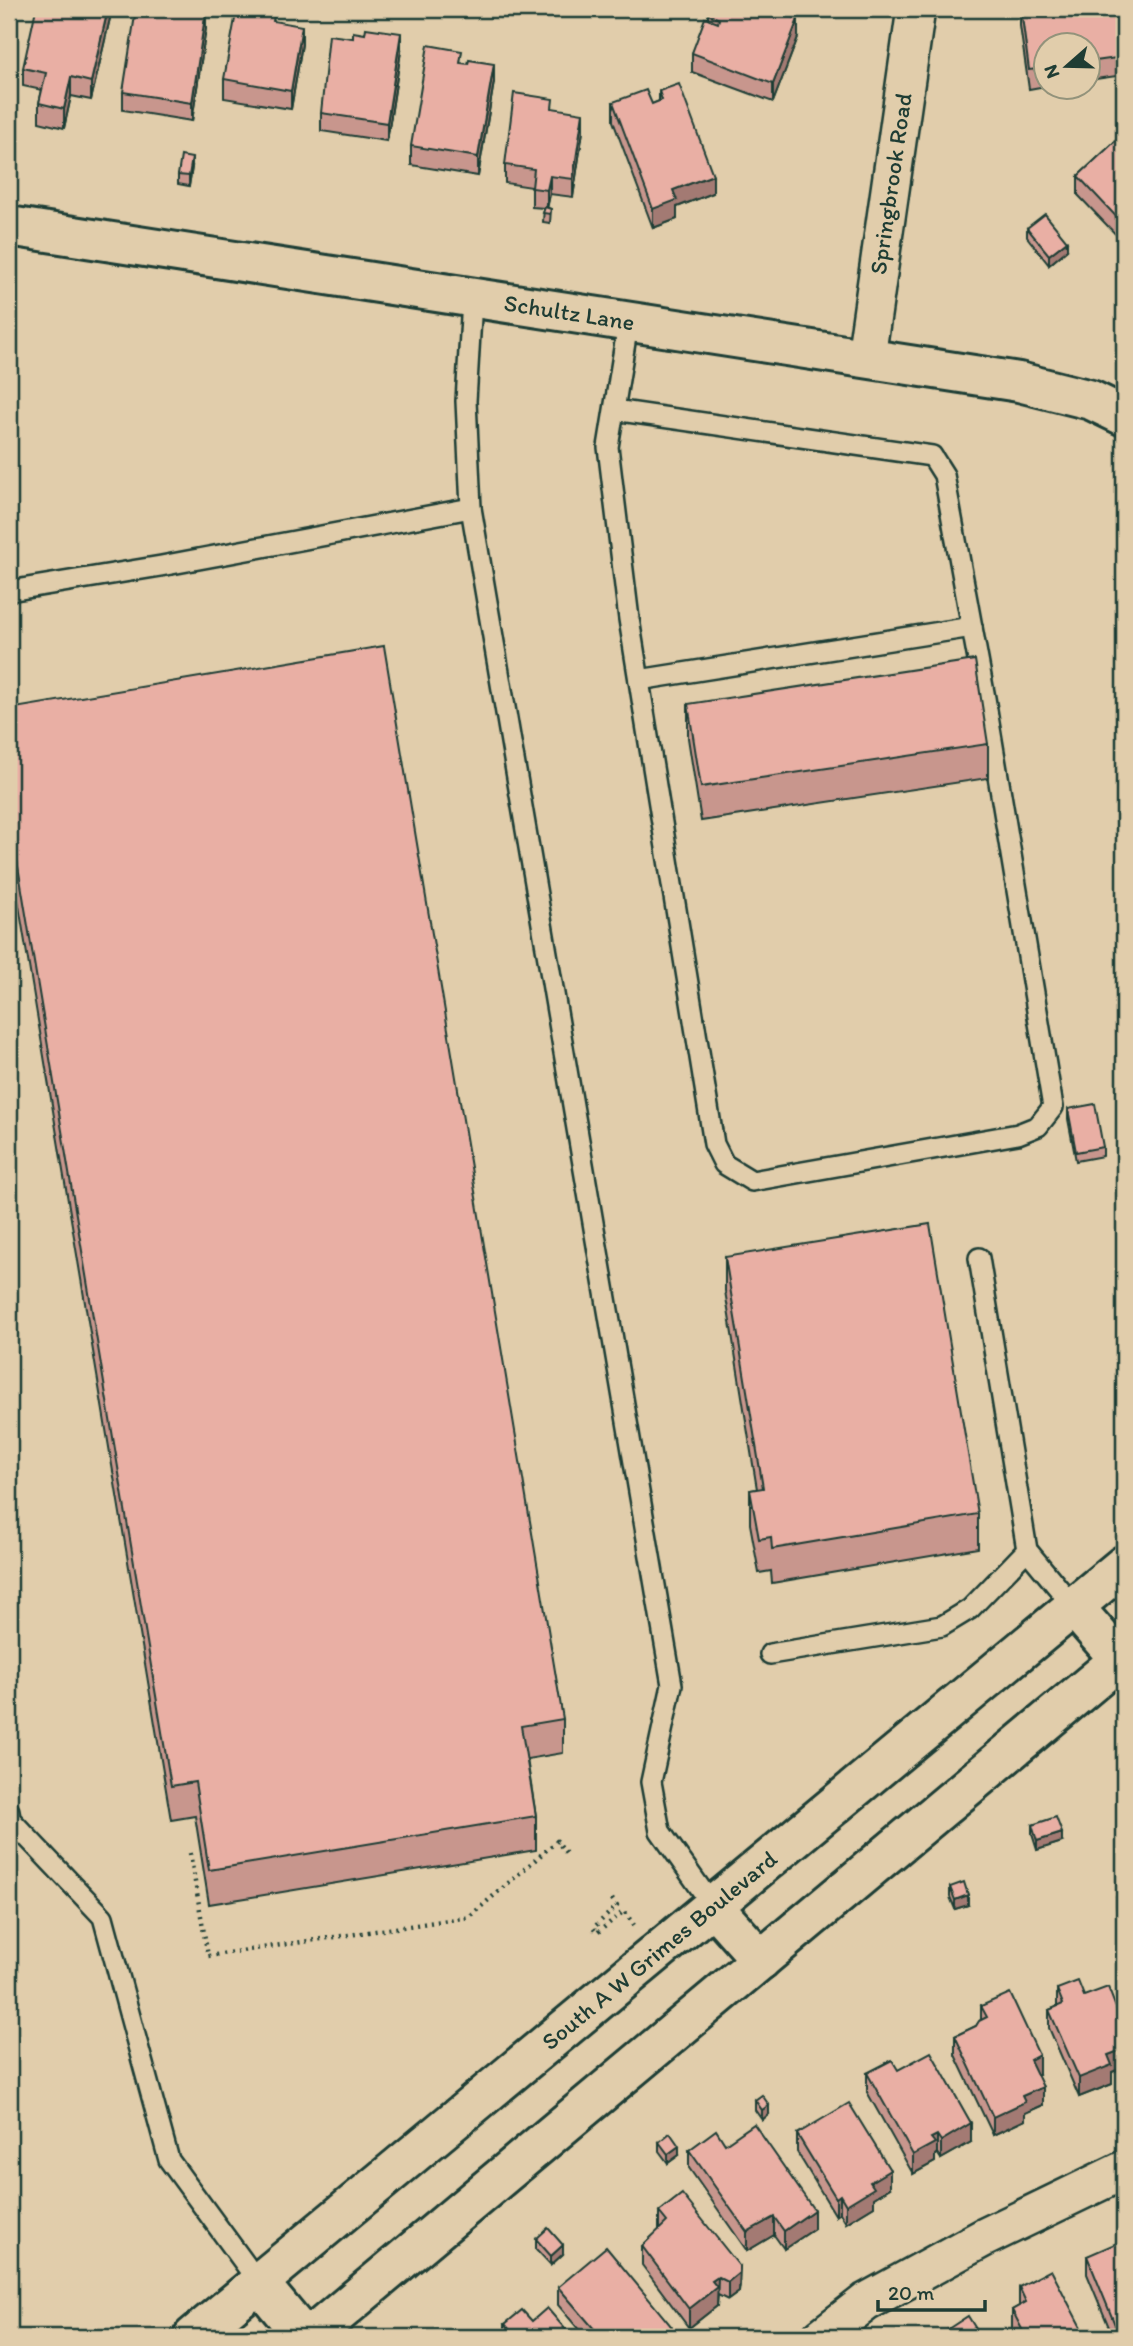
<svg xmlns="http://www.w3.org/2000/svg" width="1133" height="2346" font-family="Itim,sans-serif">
<rect width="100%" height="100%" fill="#e1cdab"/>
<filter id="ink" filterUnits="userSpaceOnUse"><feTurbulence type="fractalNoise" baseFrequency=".0143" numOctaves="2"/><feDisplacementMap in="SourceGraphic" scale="14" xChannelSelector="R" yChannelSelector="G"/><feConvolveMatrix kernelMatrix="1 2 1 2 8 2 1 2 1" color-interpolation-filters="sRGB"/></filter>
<g filter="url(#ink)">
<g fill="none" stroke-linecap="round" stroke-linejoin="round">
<defs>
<g id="lane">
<path d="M472,300L466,401L471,508L672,1685L651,1782L660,1831L713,1906"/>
<path d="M614,410L932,456L944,475L985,698L1053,1107L1038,1126L1018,1134L752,1181L724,1164L714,1144L629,619L608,447L628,324"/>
<path d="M9,591L161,566L471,508"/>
<path d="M639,680L972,627"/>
<path d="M979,1258L1027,1550L1074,1607"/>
<path d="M770,1654L942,1626L970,1609L1027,1550"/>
<path d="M9,1811L10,1819L103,1917L169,2160L259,2283"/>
</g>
<g id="street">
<path id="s1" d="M866,357L916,9"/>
<path d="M821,2337L866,2302L985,2237L1124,2170"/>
</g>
<g id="secondary">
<path id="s2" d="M9,226L1019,382L1091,400L1124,416"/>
<path d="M1074,1607L1120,1660"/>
<path d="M713,1906L761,1960"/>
<path d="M259,2283L304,2337"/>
<path id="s3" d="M193,2337L1124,1565"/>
<path d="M310,2337L1124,1656"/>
</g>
</defs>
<use href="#lane" stroke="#1f3d34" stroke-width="24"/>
<use href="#street" stroke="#1f3d34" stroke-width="42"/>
<use href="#secondary" stroke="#1f3d34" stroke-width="44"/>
<g stroke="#1f3d34" stroke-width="4.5" stroke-dasharray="2 5" stroke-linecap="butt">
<path d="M190,1853L208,1956L469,1917L557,1841L567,1854"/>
<path d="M612,1899L617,1906L593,1928L597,1933L624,1911L634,1925"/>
</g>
<use href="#lane" stroke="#e1cdab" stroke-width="19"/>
<use href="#street" stroke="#e1cdab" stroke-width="37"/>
<use href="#secondary" stroke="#e1cdab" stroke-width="38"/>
</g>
<g fill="#c8968d" stroke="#1f3d34" stroke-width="2">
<path d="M111,9V14L91,100L71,96L64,128L39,122V103L42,90L23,86V68Z"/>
<path d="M174,9V10L181,11L206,28L192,121L123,110V92Z"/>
<path d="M1020,9H1124V75L1088,80V46H1046V86L1029,89L1020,26Z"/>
<path d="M708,14L798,37L773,102L692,72V53L708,19Z"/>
<path d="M274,21L302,44L291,109L224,98V79Z"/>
<path d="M401,51L387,141L321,131V113Z"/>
<path d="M462,64L494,82L478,176L411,165V146Z"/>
<path d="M659,91L713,193L677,207V219L653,228L613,121V102L652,104L659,101Z"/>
<path d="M553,109L583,131L573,197L550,194L547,208L551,209L550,223L543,222L544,208L532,207V187L505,183V165Z"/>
<path d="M1124,133V243L1078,195V176Z"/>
<path d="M192,167L189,186L178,184V175Z"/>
<path d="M1027,228L1067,250L1049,265L1027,237Z"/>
<path d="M688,704L988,744V778L701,821L688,738Z"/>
<path d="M9,709L563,1719V1753L527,1759L536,1816V1850L209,1904L195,1816L171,1820L9,846Z"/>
<path d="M1068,1109L1103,1147V1156L1076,1161L1068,1119Z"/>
<path d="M725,1257L978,1514V1548L772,1583L771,1571L759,1573L750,1524V1490L757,1489L725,1291Z"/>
<path d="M1032,1825L1062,1842L1037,1850L1032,1834Z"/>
<path d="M950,1887L968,1905L955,1909L950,1897Z"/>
<path d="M1124,1894V1920L1119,1921L1116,1906V1897Z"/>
<path d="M1057,1989L1084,1996L1124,2029V2067L1112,2072V2084L1079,2097L1049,2028V2010L1057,2007Z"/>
<path d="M981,2006L1039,2074L1037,2075L1043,2105L1025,2113V2120L993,2135L955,2055V2036L976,2026L981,2019Z"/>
<path d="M898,2070L971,2142L941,2159L937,2153L935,2155V2162L913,2174L867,2092V2073Z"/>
<path d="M755,2100L769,2114L762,2120L755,2110Z"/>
<path d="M797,2134L890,2188L874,2198V2206L846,2223L840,2213L836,2216L797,2152Z"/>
<path d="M659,2142L679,2155L668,2163L659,2151Z"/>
<path d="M725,2144L814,2229L784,2249L774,2235L747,2251L689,2168V2150Z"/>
<path d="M659,2212L740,2285L739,2292L728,2300L718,2295L717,2306L689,2328L642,2265V2246L659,2230Z"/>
<path d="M536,2239L563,2254L551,2265L536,2249Z"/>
<path d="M1122,2250L1124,2337H1113L1087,2274V2256Z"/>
<path d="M558,2287L672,2337H585L558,2305Z"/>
<path d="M1019,2287L1086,2337H1016L1012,2329V2310L1019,2306Z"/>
<path d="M532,2321L572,2337H505V2324Z"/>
</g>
<g fill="#a37a73" stroke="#1f3d34" stroke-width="2">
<path d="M108,9H111V14L91,100V82Z"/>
<path d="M206,10V28L192,121V103Z"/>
<path d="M798,19V37L773,102V84Z"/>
<path d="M302,26V44L291,109V91Z"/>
<path d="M401,33V51L387,141V123Z"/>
<path d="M494,64V82L478,176V157Z"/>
<path d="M71,77V96L64,128V109Z"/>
<path d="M583,113V131L573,197V179Z"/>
<path d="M192,158V167L189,186V176Z"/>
<path d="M713,175V193L677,207V219L653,228V209L673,190Z"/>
<path d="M550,176V194L547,209V190Z"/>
<path d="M1067,241V250L1049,265V255Z"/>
<path d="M1062,1833V1842L1037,1850V1841Z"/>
<path d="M968,1895V1905L955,1909V1900Z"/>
<path d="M1124,1910V1920L1119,1921V1912Z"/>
<path d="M1124,2049V2067L1112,2072V2084L1079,2097V2078L1108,2055Z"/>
<path d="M1039,2055V2074L1030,2078V2060Z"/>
<path d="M1043,2087V2105L1025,2113V2120L993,2135V2117L1022,2096Z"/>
<path d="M769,2105V2114L762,2120V2110Z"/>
<path d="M971,2123V2142L941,2159V2141Z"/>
<path d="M937,2135V2153L935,2155V2162L913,2174V2155L931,2138Z"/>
<path d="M679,2146V2155L668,2163V2154Z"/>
<path d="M890,2170V2188L874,2198V2206L846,2223V2205L870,2182Z"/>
<path d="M840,2195V2213L836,2216V2198Z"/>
<path d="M814,2210V2229L784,2249V2231Z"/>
<path d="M774,2217V2235L747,2251V2232Z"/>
<path d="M563,2245V2254L551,2265V2256Z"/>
<path d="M740,2267L739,2292L728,2300V2282Z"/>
<path d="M718,2277L717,2306L689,2328V2309L712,2281Z"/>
<path d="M672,2327V2337H659Z"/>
</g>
<g fill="#e9afa4" stroke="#1f3d34" stroke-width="2">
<path d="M36,9H108L91,82L71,77L64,109L39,103L46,73L23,68Z"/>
<path d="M136,9H173L181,11V9L206,10L192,103L123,92Z"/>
<path d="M710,9H771L798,19L773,84L692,53L705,18L718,23L719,19L708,14Z"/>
<path d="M1021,9H1124V57L1088,62V46H1046V68L1029,70Z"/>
<path d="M236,13L274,16L273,21L302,26L291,91L224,79Z"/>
<path d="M366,28L401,33L387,123L321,113L329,35L353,38V32L365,34Z"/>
<path d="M428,45L462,51L460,63L468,64L469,60L494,64L478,157L411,146Z"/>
<path d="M679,84L713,175L673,190L677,200L653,209L613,102L646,90L652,104L662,100L659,91Z"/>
<path d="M514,93L553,99L552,108L583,113L573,179L550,176L547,190L532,188L534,169L505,165Z"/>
<path d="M1124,133V225L1078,176Z"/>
<path d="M181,156L192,158L189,176L178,175Z"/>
<path d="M545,207L551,209L550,214L543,213Z"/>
<path d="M1045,214L1067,241L1049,255L1027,228Z"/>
<path d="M384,646L563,1719L521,1726L536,1816L209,1870L195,1782L171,1786L9,812V709Z"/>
<path d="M975,660L988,744L701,787L688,704Z"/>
<path d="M1095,1104L1103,1147L1076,1152L1068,1109Z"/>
<path d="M930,1224L978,1514L772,1549L771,1537L759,1539L750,1490L763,1488L725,1257Z"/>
<path d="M1056,1817L1062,1833L1037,1841L1032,1825Z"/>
<path d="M964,1882L968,1895L955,1900L950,1887Z"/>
<path d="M1124,1894V1910L1119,1912L1116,1897Z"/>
<path d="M1078,1981L1084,1996L1108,1987L1124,2029V2049L1108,2055L1112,2065L1079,2078L1049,2010L1063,2004L1057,1989Z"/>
<path d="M1010,1993L1039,2055L1030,2060L1043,2087L1022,2096L1025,2102L993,2117L955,2036L976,2026L979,2021L987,2017L981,2006Z"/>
<path d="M931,2052L971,2123L941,2141L937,2135L931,2138L935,2143L913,2155L867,2073L892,2060L898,2070Z"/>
<path d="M762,2095L769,2105L762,2110L755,2100Z"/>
<path d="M849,2103L890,2170L870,2182L874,2188L846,2205L840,2195L836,2198L797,2134Z"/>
<path d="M754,2124L814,2210L784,2231L774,2217L747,2232L689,2150L716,2130L725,2144Z"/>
<path d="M670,2133L679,2146L668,2154L659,2142Z"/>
<path d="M682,2194L740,2267L739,2273L728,2282L718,2277L712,2281L717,2287L689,2309L642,2246L667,2222L659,2212Z"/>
<path d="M548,2228L563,2245L551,2256L536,2239Z"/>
<path d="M1119,2242L1122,2250H1124V2337H1120L1087,2256Z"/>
<path d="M606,2247L672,2327L659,2337H601L558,2287Z"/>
<path d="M1051,2270L1086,2337H1026L1012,2310L1026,2302L1019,2287Z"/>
<path d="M547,2308L572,2337H514L515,2336L505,2324L522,2310L532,2321Z"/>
<path d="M968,2316L981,2337H952L948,2329Z"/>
</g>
</g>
<g text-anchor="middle" stroke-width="6" stroke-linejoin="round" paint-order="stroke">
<g font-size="24" fill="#1f3d34" stroke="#e1cdab">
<text dy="8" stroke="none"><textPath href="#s1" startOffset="175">Springbrook Road</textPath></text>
<text dy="8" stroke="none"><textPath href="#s2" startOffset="567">Schultz Lane</textPath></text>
<text dy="8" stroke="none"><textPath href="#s3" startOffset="606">South A W Grimes Boulevard</textPath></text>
</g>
</g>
<rect width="1133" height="2346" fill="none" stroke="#e1cdab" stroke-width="35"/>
<rect x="18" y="18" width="1098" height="2311" fill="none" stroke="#1f3d34" stroke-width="2.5" filter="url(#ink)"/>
<g transform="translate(1067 66) rotate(250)"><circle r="33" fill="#e1cdab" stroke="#93937b" stroke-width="2"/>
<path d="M0-5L12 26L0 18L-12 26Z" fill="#1f3d34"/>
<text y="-10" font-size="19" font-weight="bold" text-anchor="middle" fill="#1f3d34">N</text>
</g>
<path d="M878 2300v10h107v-10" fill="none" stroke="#1f3d34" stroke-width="3.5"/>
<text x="888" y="2300" font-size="21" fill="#1f3d34" stroke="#e1cdab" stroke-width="5" paint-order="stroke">20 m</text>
</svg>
